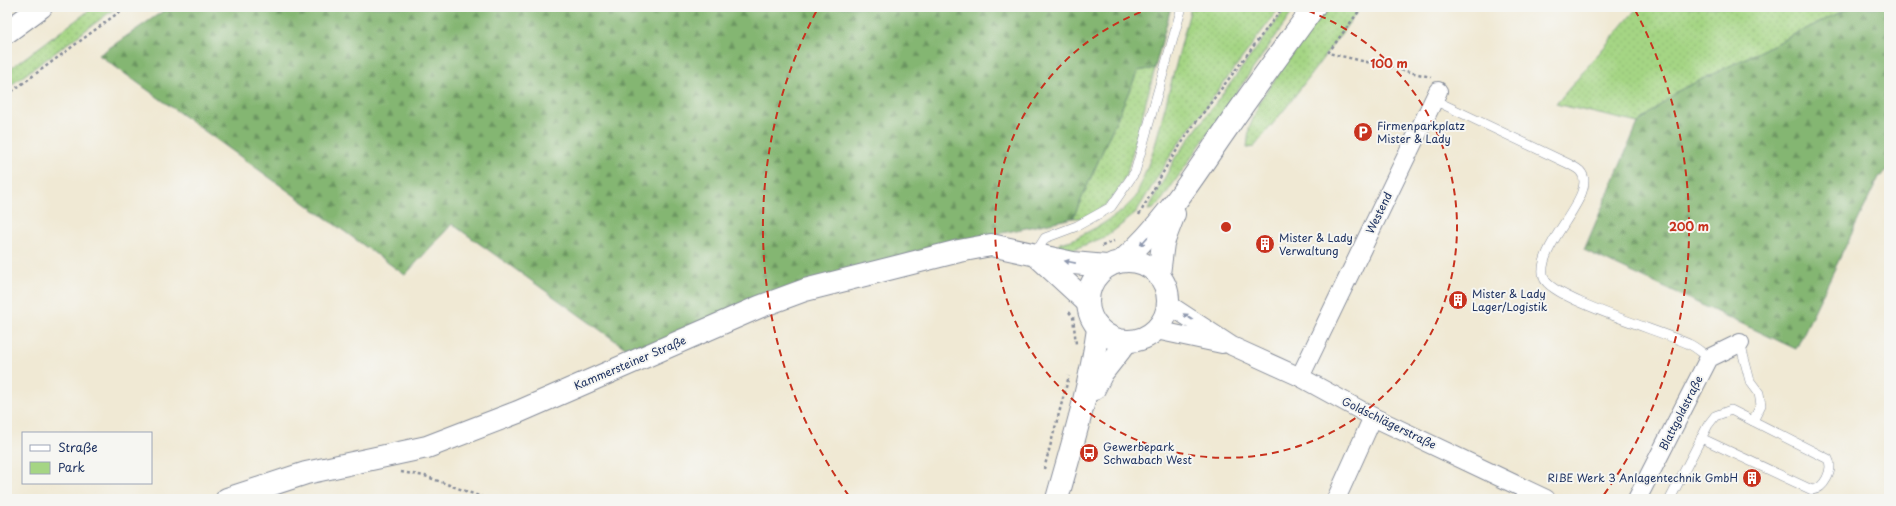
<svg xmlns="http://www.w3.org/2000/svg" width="1896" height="506" font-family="'Playpen Sans',sans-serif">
<defs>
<pattern id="green-dots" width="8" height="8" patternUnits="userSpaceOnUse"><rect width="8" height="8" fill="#a5d584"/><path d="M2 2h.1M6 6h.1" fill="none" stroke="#8db774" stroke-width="1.8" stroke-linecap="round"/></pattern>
<pattern id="forest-firs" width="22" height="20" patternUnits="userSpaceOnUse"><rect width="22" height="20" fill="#84b672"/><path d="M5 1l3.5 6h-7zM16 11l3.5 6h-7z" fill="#6b9461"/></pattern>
</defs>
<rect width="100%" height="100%" fill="#f6f6f2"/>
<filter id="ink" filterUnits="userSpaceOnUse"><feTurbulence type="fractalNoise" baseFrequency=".025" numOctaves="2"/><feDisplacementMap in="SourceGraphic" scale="8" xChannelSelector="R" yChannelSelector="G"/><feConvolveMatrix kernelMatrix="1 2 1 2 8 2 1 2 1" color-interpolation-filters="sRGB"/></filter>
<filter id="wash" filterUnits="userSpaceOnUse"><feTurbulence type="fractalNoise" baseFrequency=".012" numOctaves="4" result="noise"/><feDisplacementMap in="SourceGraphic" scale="16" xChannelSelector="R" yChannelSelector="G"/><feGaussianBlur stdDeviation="0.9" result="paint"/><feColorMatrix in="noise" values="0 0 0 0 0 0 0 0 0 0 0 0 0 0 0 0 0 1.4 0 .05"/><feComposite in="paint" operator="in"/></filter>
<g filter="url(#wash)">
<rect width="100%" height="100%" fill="#f0e9d4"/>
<g fill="url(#green-dots)" stroke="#608271">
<path d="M94,7H117L7,88V71Z"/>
<path d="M1191,7H1280L1174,150L1135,214L1107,236L1067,252L1057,249L1060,243L1072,240L1101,225L1122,211L1136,197L1154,149Z"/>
<path d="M1287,7H1296L1159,204L1153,209L1148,210L1175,158Z"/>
<path d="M1326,7H1361L1288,105L1254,147L1247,148L1249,129L1261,99Z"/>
<path d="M1638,7H1851L1678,91L1638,123L1556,104Z"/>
<path d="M1155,68L1127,173L1117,192L1106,205L1085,218H1073L1138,71Z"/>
</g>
<g fill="url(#forest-firs)" stroke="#507268">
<path d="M169,7H1171L1155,68L1138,71L1073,218L917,251L631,352L452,224L405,275L99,55Z"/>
<path d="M1851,7H1889V169L1879,177L1796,349L1584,250L1638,123L1678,91Z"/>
</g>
</g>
<g filter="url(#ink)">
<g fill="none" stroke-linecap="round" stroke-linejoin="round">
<defs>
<g id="service">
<path d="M1434,100L1569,164C1572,166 1577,168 1580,171C1601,193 1533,247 1544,278C1551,299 1664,332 1689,344C1696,347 1702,353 1709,358"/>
<path d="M1035,254L1045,238L1077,226L1111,207L1135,172L1182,7"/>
<path d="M1701,438L1812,490C1824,489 1834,470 1828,459L1753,421"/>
<path d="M1670,499L1708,425L1715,416L1731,410L1753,421L1761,405L1759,393L1750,381L1740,343"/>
</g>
<g id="minor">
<path d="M1168,304L1232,346L1300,377L1373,417L1546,499"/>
<path d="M1156,330L1222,344"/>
<path d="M1300,377L1438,91"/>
<path d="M1336,499L1373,417"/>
<path d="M1637,499L1709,358L1740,343"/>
</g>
<g id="tertiary">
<path d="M1036,255L1087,302"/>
<path d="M227,499L306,473L427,447L518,412L759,307L805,290L959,251L991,245L1073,263L1106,266"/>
</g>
<g id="primary">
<path d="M1123,260C1166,222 1194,175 1227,128C1255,87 1285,47 1314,7"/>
<circle cx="1128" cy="301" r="40"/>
<path d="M1159,274L1163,243L1174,214"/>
<path d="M1094,389L1102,373L1127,341"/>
<path d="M1057,499C1073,442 1090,387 1098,329"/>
</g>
<path id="motorway" d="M7,32L41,7"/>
</defs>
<use href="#service" stroke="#868c99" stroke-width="10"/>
<use href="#minor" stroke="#868c99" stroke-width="20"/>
<use href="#tertiary" stroke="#868c99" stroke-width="24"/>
<use href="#primary" stroke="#868c99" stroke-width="24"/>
<use href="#motorway" stroke="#868c99" stroke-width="24"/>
<g stroke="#868c99" stroke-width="2.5" stroke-dasharray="3 3" stroke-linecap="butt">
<path d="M1362,7L1328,53L1431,77"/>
<path d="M7,95L126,7"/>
<path d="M1139,215L1169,162L1194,125L1283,7"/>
<path d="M1102,246L1114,241"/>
<path d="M1069,312L1073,317L1076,344"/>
<path d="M1044,469L1069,376"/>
<path d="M401,472L425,476L487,499"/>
</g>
<use href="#service" stroke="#fff" stroke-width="9"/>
<use href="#minor" stroke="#fff" stroke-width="18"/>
<use href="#tertiary" stroke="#fff" stroke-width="22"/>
<use href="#primary" stroke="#fff" stroke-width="22"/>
<use href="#motorway" stroke="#fff" stroke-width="22"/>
</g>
<defs><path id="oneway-solid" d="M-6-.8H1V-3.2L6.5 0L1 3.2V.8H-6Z"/></defs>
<g fill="#8d97ae">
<use href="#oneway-solid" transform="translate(1144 241) rotate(132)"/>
<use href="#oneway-solid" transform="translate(1070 262) rotate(-169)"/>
<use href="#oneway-solid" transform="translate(1188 317) rotate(-146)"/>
</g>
</g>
<g fill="none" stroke="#c8321e" stroke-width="2" stroke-dasharray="7 5">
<path d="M1297 7A231 231 0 1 1 1155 7"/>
<path d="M849 496A463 463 0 0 1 817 10M1635 10A463 463 0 0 1 1603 496"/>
</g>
<defs>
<symbol id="parking-disc" viewBox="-11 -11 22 22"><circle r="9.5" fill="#c8321e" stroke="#f6f6f2"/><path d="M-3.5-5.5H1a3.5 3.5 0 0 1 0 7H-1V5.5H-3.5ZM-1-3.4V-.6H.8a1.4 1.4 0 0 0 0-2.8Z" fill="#fff"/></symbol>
<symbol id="building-disc" viewBox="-11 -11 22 22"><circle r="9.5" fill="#c8321e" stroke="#f6f6f2"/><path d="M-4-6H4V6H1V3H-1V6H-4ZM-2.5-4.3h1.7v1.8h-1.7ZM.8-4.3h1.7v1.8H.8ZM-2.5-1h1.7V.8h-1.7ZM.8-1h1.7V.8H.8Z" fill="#fff"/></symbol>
<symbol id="bus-disc" viewBox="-11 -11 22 22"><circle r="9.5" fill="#c8321e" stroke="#f6f6f2"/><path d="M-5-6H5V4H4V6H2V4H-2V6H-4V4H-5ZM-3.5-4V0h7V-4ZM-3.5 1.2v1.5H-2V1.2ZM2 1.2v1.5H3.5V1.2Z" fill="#fff"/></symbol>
</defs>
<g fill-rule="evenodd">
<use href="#parking-disc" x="1352" y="121" width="22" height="22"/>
<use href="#building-disc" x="1254" y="233" width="22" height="22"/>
<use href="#building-disc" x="1447" y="289" width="22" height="22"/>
<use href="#bus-disc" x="1078" y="442" width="22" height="22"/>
<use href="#building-disc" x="1741" y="467" width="22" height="22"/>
</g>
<g text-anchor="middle" stroke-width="4" stroke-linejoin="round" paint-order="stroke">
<g font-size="11" fill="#1b2f5e" stroke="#f6f6f2" text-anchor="start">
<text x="1377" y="130">Firmenparkplatz<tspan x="1377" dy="13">Mister &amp; Lady</tspan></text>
<text x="1279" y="242">Mister &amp; Lady<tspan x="1279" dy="13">Verwaltung</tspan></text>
<text x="1472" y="298">Mister &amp; Lady<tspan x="1472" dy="13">Lager/Logistik</tspan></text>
<text x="1103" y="451">Gewerbepark<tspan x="1103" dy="13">Schwabach West</tspan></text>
<text x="1738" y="482" text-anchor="end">RIBE Werk 3 Anlagentechnik GmbH</text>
</g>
<g font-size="11" fill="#1b2f5e" stroke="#f6f6f2">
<text transform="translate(1379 213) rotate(-64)" y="4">Westend</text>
<text transform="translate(630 363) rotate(-23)" y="4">Kammersteiner Straße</text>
<text transform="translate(1681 413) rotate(-63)" y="4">Blattgoldstraße</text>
<text transform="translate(1389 423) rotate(26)" y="4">Goldschlägerstraße</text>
</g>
</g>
<circle cx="1226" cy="227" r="6" fill="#c8321e" stroke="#f6f6f2" stroke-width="2"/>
<g font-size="12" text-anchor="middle" font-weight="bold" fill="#c8321e" stroke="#f6f6f2" stroke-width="4" stroke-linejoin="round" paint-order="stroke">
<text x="1389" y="68">100 m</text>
<text x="1689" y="231">200 m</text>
</g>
<rect width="1896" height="506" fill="none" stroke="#f6f6f2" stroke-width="24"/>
<rect x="22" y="432" width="130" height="52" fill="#f6f6f2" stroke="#9ea6b7"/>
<rect x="30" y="445" width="20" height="6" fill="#ffffff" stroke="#9ea6b7"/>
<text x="58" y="452" font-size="12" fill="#1b2f5e">Straße</text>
<rect x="30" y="462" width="20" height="12" fill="#a5d584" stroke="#9ea6b7"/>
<text x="58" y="472" font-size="12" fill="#1b2f5e">Park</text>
</svg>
